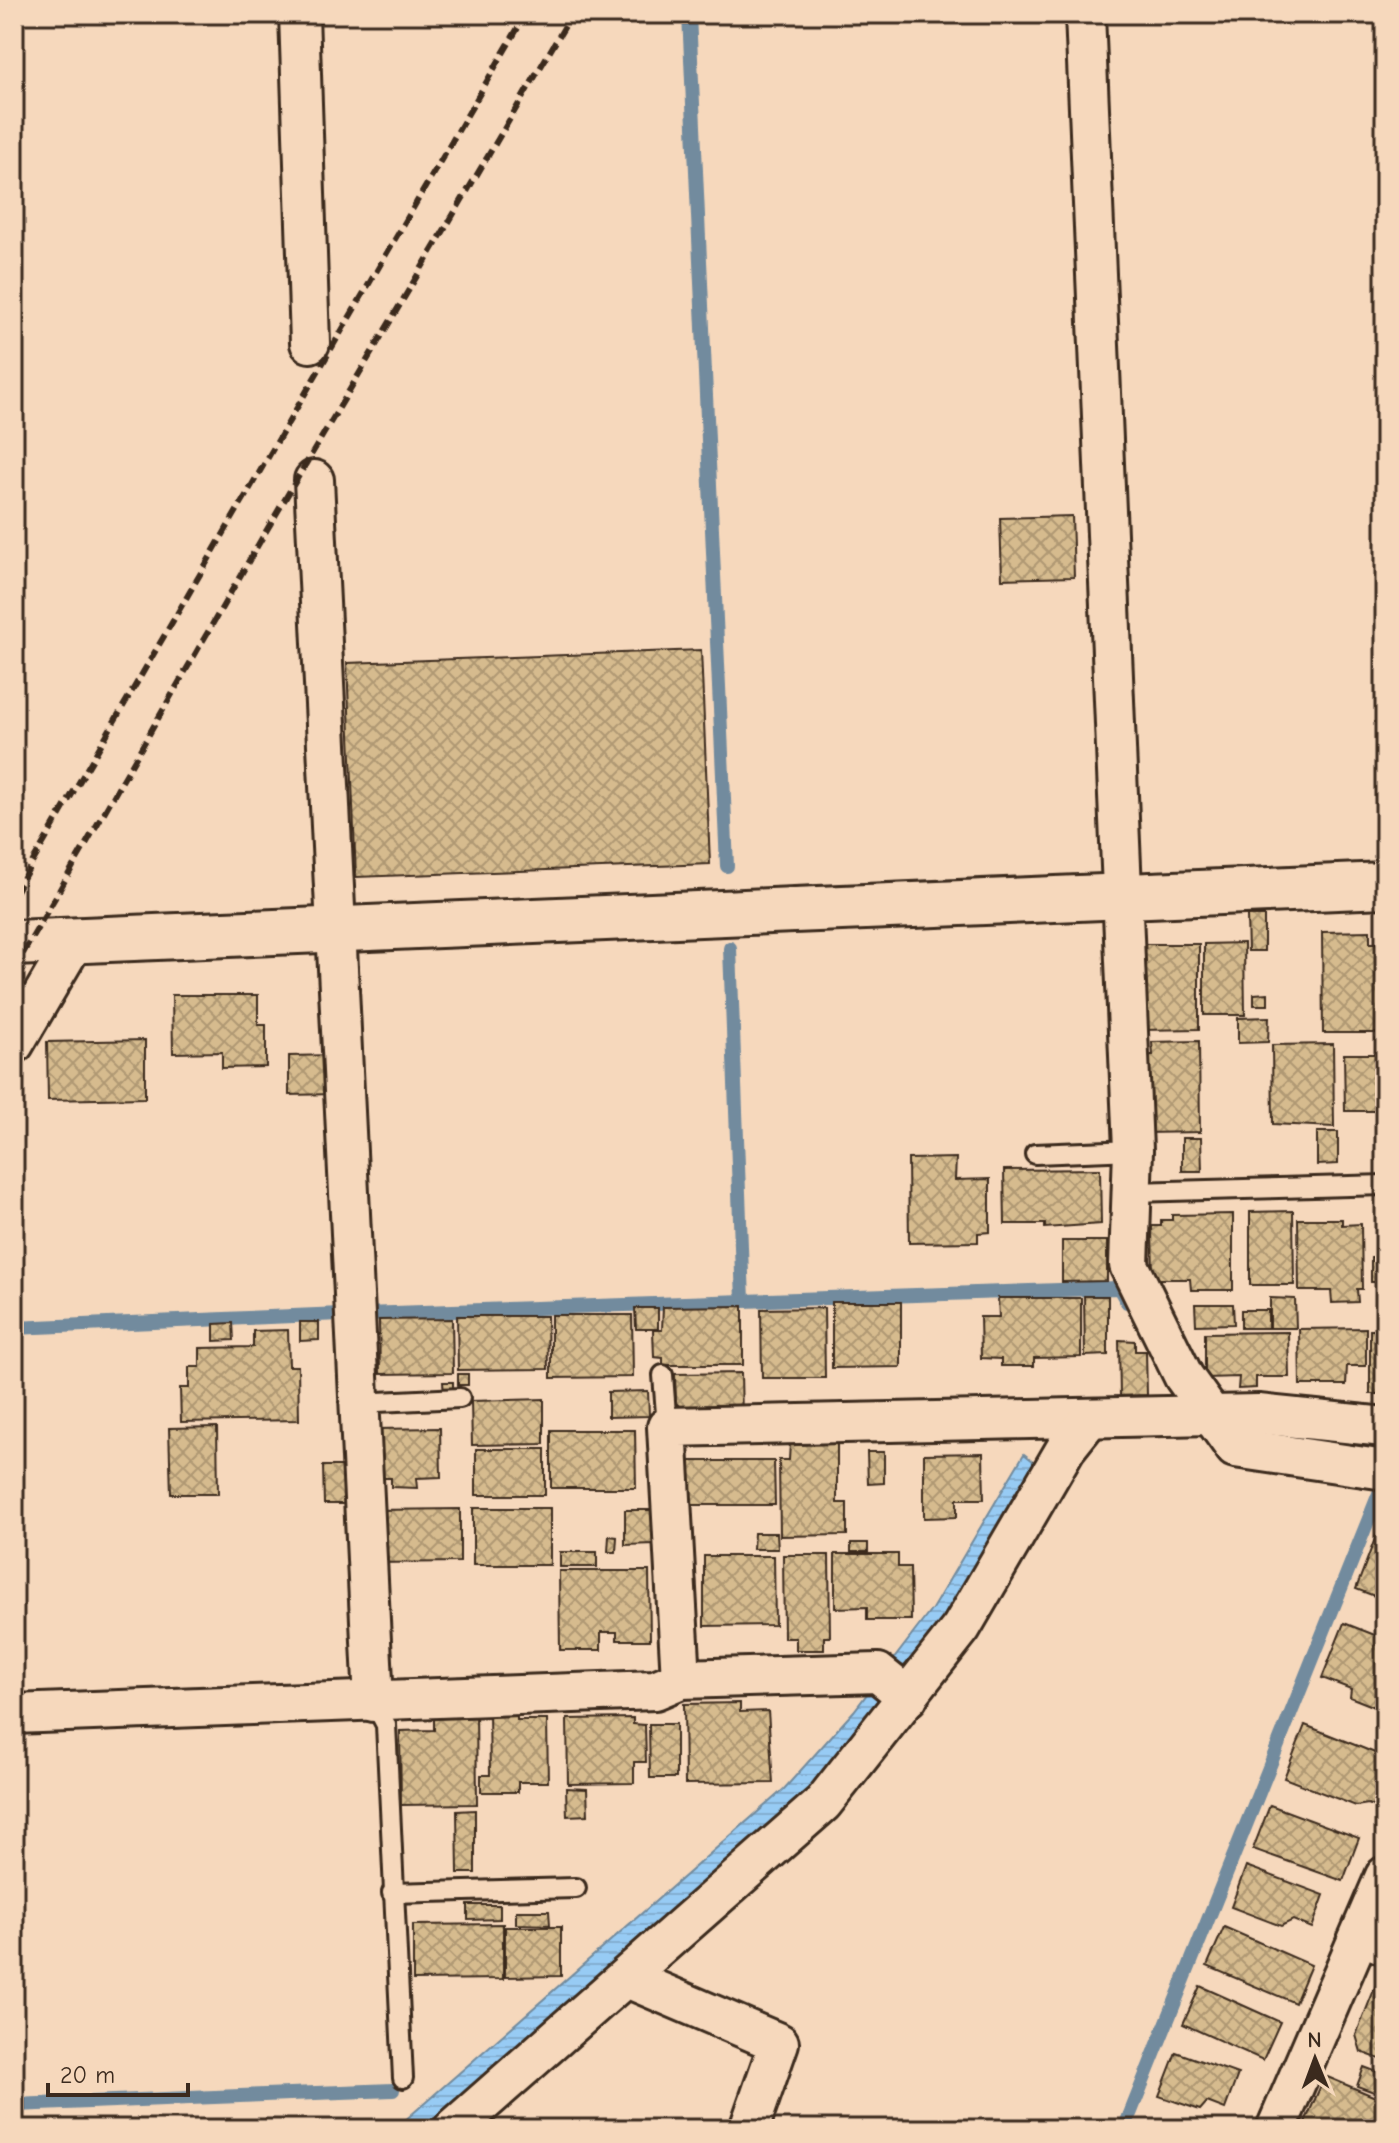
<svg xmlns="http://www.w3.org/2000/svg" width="1399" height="2143" font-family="'Comic Neue',sans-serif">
<defs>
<pattern id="water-rules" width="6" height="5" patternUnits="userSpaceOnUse" patternTransform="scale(2)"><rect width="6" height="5" fill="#97cbf4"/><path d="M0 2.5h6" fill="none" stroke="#83aed1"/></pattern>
<pattern id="building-cross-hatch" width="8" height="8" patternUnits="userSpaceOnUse" patternTransform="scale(2)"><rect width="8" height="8" fill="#d6bb8e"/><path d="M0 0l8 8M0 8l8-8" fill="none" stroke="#af9873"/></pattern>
</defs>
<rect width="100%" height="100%" fill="#f6d8bc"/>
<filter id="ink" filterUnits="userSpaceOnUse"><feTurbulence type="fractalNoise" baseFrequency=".0125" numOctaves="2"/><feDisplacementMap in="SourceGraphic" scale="16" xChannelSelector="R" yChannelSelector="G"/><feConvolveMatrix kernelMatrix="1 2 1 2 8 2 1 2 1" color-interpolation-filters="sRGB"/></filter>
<g filter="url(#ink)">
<g fill="url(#water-rules)" stroke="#728b9e" stroke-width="2">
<path d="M1246,1430L1385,1446V1456Z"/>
<path d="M1024,1454L1042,1468L950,1617L807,1799L624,1965L432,2129H395L784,1789L854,1711L932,1609Z"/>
</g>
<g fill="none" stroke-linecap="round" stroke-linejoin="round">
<g stroke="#728b9e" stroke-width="14">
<path d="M689,14L727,866"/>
<path d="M730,948L743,1301"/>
<path d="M364,1314L1119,1288L1127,1302"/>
<path d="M14,1328L341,1314"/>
<path d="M14,2105L393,2090"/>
<path d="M1124,2129L1380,1491"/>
</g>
</g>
<g fill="url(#building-cross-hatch)" stroke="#3b2a1e" stroke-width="2">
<path d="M1072,516L1074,577L1002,579L1000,518Z"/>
<path d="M701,650L710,864L356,877L347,663Z"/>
<path d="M1247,916H1264V951H1248Z"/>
<path d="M1370,931V943H1385V1033H1323L1322,932Z"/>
<path d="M1244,943L1245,1015H1204V944Z"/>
<path d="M1141,944H1199V1029L1141,1030Z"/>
<path d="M1268,993V1005H1254V994Z"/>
<path d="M172,995H258V1025H266V1067L222,1068V1052L173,1053Z"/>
<path d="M1269,1017L1268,1042L1238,1043V1018Z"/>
<path d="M1376,1039H1385V1049L1376,1050Z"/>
<path d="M145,1040V1098L48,1100L47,1042Z"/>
<path d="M1199,1041L1200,1132L1144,1133L1143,1055H1153L1152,1042Z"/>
<path d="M1333,1044L1334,1127L1273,1124L1272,1045Z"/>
<path d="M1344,1054H1385V1111H1345Z"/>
<path d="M334,1055L335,1094L289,1095V1056Z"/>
<path d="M1317,1132H1338V1164L1317,1165Z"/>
<path d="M1182,1138H1201L1202,1171H1182Z"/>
<path d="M956,1158L955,1180L990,1179V1232L978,1233V1242L909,1243L908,1159Z"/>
<path d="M1100,1169L1101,1224L1045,1228V1224H1005L1004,1170Z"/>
<path d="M1293,1211L1294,1285H1250V1212Z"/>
<path d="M1233,1214V1290H1191L1190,1279H1153L1152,1226H1161V1220H1172V1215Z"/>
<path d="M1298,1219H1342V1225L1361,1224L1362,1289H1357L1358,1302L1332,1303L1331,1291H1299Z"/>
<path d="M1062,1241H1107V1281L1062,1282Z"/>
<path d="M1371,1257H1381L1382,1282H1371Z"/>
<path d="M1084,1296H1108V1355L1085,1356Z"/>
<path d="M998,1298H1081V1357L1034,1358V1366H1001V1359L981,1358L980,1317H999Z"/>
<path d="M1270,1298L1295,1299L1296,1328H1270Z"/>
<path d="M832,1302H901V1367L832,1368Z"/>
<path d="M1195,1304H1233L1234,1324L1196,1325Z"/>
<path d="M743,1306V1365H663V1358L654,1357L653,1330H662L663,1307Z"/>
<path d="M635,1308H658V1329H636Z"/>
<path d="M824,1308L825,1378H762L761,1309Z"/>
<rect x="1241" y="1310" width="27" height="18"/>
<path d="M551,1315H632L633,1377L551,1378Z"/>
<path d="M457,1316H547L548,1369L458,1370Z"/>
<path d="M452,1319L453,1373L380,1374L379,1320Z"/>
<path d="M300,1322H319V1340L300,1341Z"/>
<path d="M233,1323L234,1340L214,1341V1324Z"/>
<path d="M1366,1328V1366H1347L1346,1385H1300L1299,1329Z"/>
<path d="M288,1330L289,1366H298L299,1420L181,1422L180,1388H189V1367H200V1348L253,1347V1331Z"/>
<rect x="1370" y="1330" width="15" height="64"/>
<path d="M1288,1332L1289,1377H1256V1388L1238,1389L1239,1377L1205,1378V1333Z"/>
<path d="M1119,1340L1135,1341V1351H1146L1147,1395L1120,1396Z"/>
<path d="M741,1373L742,1418H693L676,1403L675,1374Z"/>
<rect x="458" y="1374" width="10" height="11"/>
<path d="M443,1382H453V1393H444Z"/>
<path d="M648,1391L649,1416L608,1417V1392Z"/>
<path d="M544,1399V1444L472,1445L471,1401Z"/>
<path d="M217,1427L218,1494H171L169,1428Z"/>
<path d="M440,1428L441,1477L416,1478L417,1488L391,1487V1478H376V1429Z"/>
<path d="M551,1430H635L636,1488H551Z"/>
<path d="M837,1442V1503H847V1535L780,1536L779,1460H789L790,1443Z"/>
<rect x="476" y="1449" width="69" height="46"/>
<path d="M867,1452H884V1483L868,1484Z"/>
<path d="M983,1453L984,1499H957V1517L924,1518V1454Z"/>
<path d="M689,1461H774L775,1505H690Z"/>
<path d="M323,1466H349V1504H324Z"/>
<rect x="473" y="1508" width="77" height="57"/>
<path d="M460,1509V1562L373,1563L372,1510Z"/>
<path d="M625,1510H655V1544L625,1545Z"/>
<path d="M1381,1523L1385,1524V1600L1356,1589Z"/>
<path d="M754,1533H777L778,1549H753Z"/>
<path d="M609,1536L617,1537L616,1552H608Z"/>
<rect x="851" y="1543" width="17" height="9"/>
<rect x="560" y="1552" width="37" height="15"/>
<path d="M835,1554H898V1567H910L911,1620H867V1607L835,1608Z"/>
<path d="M783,1555H829L830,1637H824V1650H796V1638H784Z"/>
<path d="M704,1556H774L775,1625L704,1626Z"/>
<path d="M559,1571H649L650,1640H617V1632H601V1650H560Z"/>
<path d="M1344,1623L1385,1639V1711L1350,1697L1351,1689L1322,1678Z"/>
<path d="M740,1703V1712L768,1711L773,1783L685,1784L684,1704Z"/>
<path d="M434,1709H476L477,1804L401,1805L400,1731L434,1730Z"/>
<path d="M489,1712L517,1713V1720H547L548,1782H518V1792H481V1775H490Z"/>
<path d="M633,1718V1724L645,1725L646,1762H634V1783L568,1784L567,1719Z"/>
<path d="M649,1724H676V1778H650Z"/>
<path d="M1305,1725L1385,1757V1811L1368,1804L1356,1806L1284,1778Z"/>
<path d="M566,1788L587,1789L588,1815L567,1816Z"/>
<path d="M1270,1805L1359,1838L1343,1881L1253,1849Z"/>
<path d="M475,1810V1873H458L457,1811Z"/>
<path d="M1246,1866L1324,1895L1312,1928L1293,1920L1281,1926L1231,1907Z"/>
<path d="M468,1905H500V1919L468,1920Z"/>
<path d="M516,1911H549L550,1925L516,1924Z"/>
<path d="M503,1924V1979L413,1980V1925Z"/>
<path d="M505,1927H561V1976L505,1977Z"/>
<path d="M1224,1927L1311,1965L1295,2003L1207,1966Z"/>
<path d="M1378,1980L1385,1983V2061L1361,2052L1356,2035Z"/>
<path d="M1200,1986L1280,2022L1263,2060L1183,2024Z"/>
<path d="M1176,2052L1238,2074L1225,2109L1207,2102L1200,2110L1159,2096Z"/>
<path d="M1364,2067L1385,2075V2096L1357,2086Z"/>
<path d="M1325,2076L1385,2101V2129H1302Z"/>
</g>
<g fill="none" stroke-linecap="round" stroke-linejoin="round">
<defs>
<g id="service">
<path d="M1035,1154L1133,1150"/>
<path d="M1133,1192L1385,1185"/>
<path d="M663,1375L667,1427"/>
<path d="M357,1403L460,1398"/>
<path d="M374,1702L386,1725L403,2078"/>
<path d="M392,1893L576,1888"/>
<path d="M1356,1944L1385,1956"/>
</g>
<g id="minor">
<path d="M299,14L310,343"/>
<path d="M1085,14L1133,1150L1129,1265L1184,1377L1235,1448L1385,1470"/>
<path d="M314,480L374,1702"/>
<path d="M14,1044L75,940"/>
<path d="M681,1679L667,1427L1258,1414L1385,1427"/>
<path d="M14,1714L655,1690L681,1679L878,1673L908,1697"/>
<path d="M627,1978L779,2043L749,2129"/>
<path d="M453,2129L823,1803L961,1628L1066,1448L1090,1418"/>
<path d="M1276,2129L1385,1876"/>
</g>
<path id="tertiary" d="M14,943L1385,885"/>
</defs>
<use href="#service" stroke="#3b2a1e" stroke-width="24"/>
<use href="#minor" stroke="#3b2a1e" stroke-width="44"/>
<use href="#tertiary" stroke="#3b2a1e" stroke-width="50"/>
<use href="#service" stroke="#f6d8bc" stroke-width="18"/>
<use href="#minor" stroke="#f6d8bc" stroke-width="38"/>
<use href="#tertiary" stroke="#f6d8bc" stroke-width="44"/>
<g stroke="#3b2a1e" stroke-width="6" stroke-dasharray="12 6" stroke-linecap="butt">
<path d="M14,894L526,14"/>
<path d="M14,969L262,538L572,14"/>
</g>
</g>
</g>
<rect width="1399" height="2143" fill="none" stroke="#f6d8bc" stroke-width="48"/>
<rect x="24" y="24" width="1351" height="2095" fill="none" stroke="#3b2a1e" stroke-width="3" filter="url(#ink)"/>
<g transform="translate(1315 2059) rotate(359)" stroke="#f6d8bc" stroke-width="6" paint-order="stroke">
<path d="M0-6L14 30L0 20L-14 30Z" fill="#3b2a1e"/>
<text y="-12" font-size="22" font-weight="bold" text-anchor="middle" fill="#3b2a1e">N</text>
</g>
<path d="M48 2083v12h140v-12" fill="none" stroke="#3b2a1e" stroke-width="4"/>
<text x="60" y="2083" font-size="24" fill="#3b2a1e" stroke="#f6d8bc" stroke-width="6" paint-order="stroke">20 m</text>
</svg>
